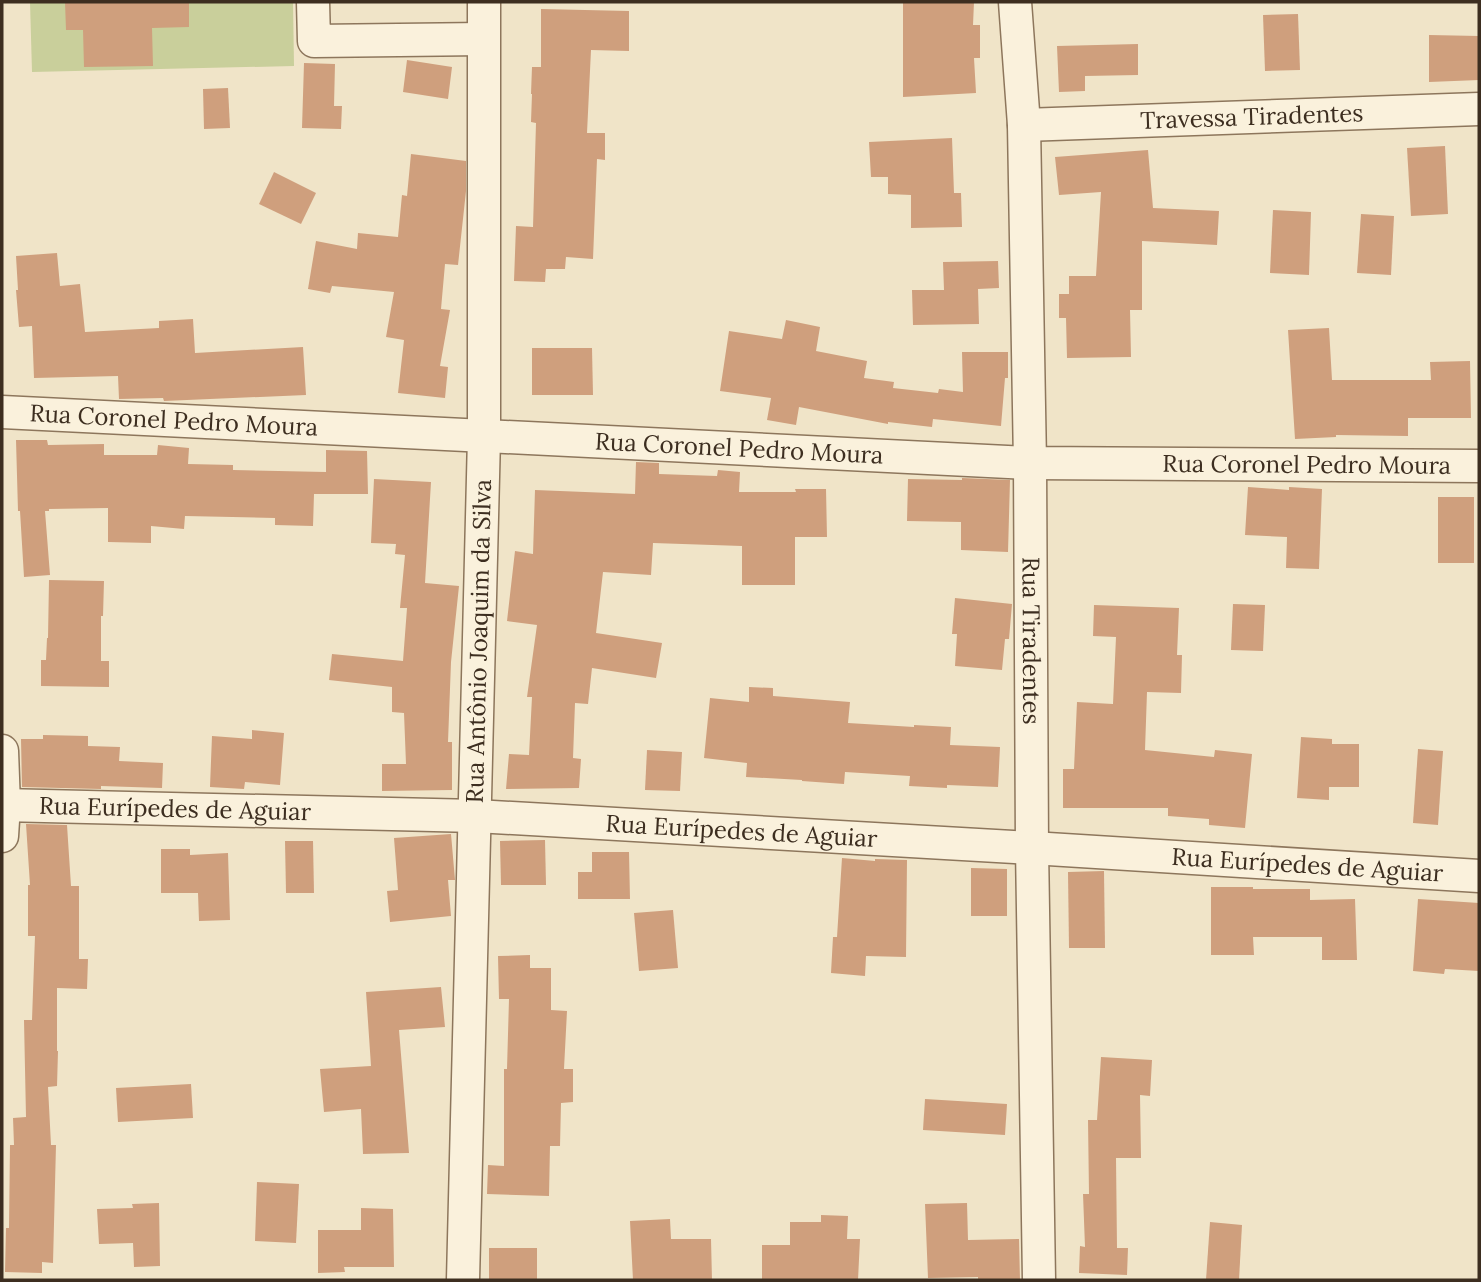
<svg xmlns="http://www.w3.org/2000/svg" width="1481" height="1282" font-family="Lora,serif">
<rect width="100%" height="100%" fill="#f0e4c8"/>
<path fill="#c9cf9b" d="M30,2H293L294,66L32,72Z"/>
<g fill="#cf9f7d">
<path d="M65,2H189V27L152,28L153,66L84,67L83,30H66Z"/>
<path d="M903,2H974L973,25H980V58H974L976,93L903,97Z"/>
<path d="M541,9L629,11V51L591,50L587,133H605V160L597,159L593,259L566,257L565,269H546L545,282L514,281L516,226L533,227L536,123L531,122L532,94H531L532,67H541Z"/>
<path d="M1298,14L1300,70L1265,71L1263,15Z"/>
<path d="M1429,35L1479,36V80L1429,82Z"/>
<path d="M1138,44V75L1085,76V91L1059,92L1057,46Z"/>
<path d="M407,60L452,67L448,99L403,92Z"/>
<path d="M304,63L335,64L334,106H342L341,129L302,128Z"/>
<path d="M228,88L230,128L204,129L203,89Z"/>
<path d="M952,138L954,193H961L962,227L911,228V195L888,194V177H871L869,142Z"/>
<path d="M1445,146L1448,214L1411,216L1407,148Z"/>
<path d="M1148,150L1153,208L1219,211L1217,245L1142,241V310H1130L1131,357L1067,358L1066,318H1059V294H1069V276H1096L1101,192L1059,195L1055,157Z"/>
<path d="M411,154L466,161V191L458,265L445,264L441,309L450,310L440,366L448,367L445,398L398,393L404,340L386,337L394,292L332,286L330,293L308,289L316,241L357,249L358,233L398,237L402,195L407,196Z"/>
<path d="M274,172L316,193L301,224L259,204Z"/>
<path d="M1273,210L1311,212L1309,275L1270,273Z"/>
<path d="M1361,214L1394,216L1391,275L1357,273Z"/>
<path d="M57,253L60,286L80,284L85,332L159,328V321L193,319L195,353L303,347L306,395L164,401L163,398L119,399L118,376L34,378L32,326L19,327L16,290H18L16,256Z"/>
<path d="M998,261L999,288L978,289L979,324L913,325L912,290H944L943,262Z"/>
<path d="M786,320L820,327L816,351L867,361L864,378L894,382L893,388L938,393L939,389L963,392L962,352H1008V378H1005L1001,426L933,419L932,427L888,422V424L799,407L796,425L767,420L771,398L720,391L729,331L782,339Z"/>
<path d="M1329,328L1332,380H1431L1430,362L1470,361L1471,418H1408V436L1336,435V437L1295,439L1288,330Z"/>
<path d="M532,348H592L593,395H532Z"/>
<path d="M16,440H47L48,445L104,444V455H157L158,445L189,448L188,464L233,465V470L326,472V450L367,451L368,494H314L313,526L275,525V518L185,516L184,529L151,526V543L108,542V508L49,509V511H45L50,575L24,577L20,511H18Z"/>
<path d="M636,462L659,463V474L717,476L718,470L740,472L739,492H796L795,489H826L827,537H795V585H742V546L653,543L651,575L603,572L596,633L662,643L656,678L592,668L588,704L575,703L573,758L581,759L579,788L506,789L509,754L529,755L532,697H527L537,625L507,621L515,551L533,554L535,490L635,494Z"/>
<path d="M962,478L1010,480L1008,552L961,550V522L907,521L908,479L962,480Z"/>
<path d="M374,479L431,482L425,583L459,586L451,662L448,742H452V790L382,791V764H406L404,713L392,712V687L329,680L332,654L403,661L407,608H400L405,555L395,554L396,544L371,543Z"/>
<path d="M1248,487L1289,490V487L1322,489L1319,569L1286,568L1287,537L1245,535Z"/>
<rect x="1438" y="497" width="36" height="66"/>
<path d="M49,580L104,581L103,616H101V661H109V687L41,686V660H46L47,638H48Z"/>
<path d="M955,598L1012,604L1009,639H1005L1002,670L955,666L957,634H952Z"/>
<path d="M1233,604L1265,605L1263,651L1231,650Z"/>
<path d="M1094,605L1179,608L1177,655H1182L1181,693L1147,692L1145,750L1214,757L1215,750L1252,754L1245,828L1209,825V819L1168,816V808H1063V769H1074L1077,702L1113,704L1116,637L1093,636Z"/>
<path d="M749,687L773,688V696L850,702L848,723L914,727V725L951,727L950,745L1000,747L998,787L947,785V788L909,786L910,776L845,772L844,784L802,781V780L746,777L747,763L704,758L710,698L749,702Z"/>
<path d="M252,730L284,733L280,785L245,782L244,789L210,787L212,736L252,739Z"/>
<path d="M43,735L88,736V746L120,747L119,761L163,763L162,788L101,786V789L22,787L21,739H43Z"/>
<path d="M1301,737L1332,739V744H1359V787H1329V800L1297,798Z"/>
<path d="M1418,749L1443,751L1438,825L1413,823Z"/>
<path d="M647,750L682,752L680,791L645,790Z"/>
<path d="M26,824L67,825L71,886H79V959H88L87,989L57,988V1051H58L57,1086L48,1087L51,1145H56L53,1263L42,1262V1273L5,1272L6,1228H9L10,1145H14L13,1118L26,1117L24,1020H32L35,936H28V885H30Z"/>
<path d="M451,834L455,880H448L451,916L390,922L387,891L398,890L394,838Z"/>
<path d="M545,840L546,885H501L500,841Z"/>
<path d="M285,841H313L314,893H286Z"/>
<path d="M161,849H190V855L228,853L230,920L199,921L198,893H161Z"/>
<path d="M592,852H629L630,899H578V872H592Z"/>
<path d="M842,858L875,861V859L907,860L906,957L866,956L865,976L831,973L833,937H837Z"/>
<path d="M971,868L1007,869V916H971Z"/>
<path d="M1104,871L1105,948H1069L1068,872Z"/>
<path d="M1211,887H1253V889H1310V900L1355,899L1357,960H1322V937H1253L1254,955H1211Z"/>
<path d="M1418,899L1479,903V971L1445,969L1444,974L1413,971Z"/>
<path d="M673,910L678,968L639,971L634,913Z"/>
<path d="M530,955V968H551V1010L567,1011L564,1069H573V1102L561,1103L560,1146H550L549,1196L487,1194L488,1165L504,1166V1069H507L509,999H499L498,956Z"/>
<path d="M441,987L445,1027L399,1030L409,1153L363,1154L361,1109L324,1112L320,1069L371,1066L366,992Z"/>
<path d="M1101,1057L1152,1060L1150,1096L1140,1095L1141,1158H1116L1117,1248H1128L1127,1275L1079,1273L1080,1246L1085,1247L1083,1194H1089L1088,1120H1097Z"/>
<path d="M191,1084L193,1118L118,1122L116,1088Z"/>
<path d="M925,1099L1007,1104L1005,1135L923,1130Z"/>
<path d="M257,1182L299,1184L296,1243L255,1241Z"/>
<path d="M159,1203L160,1266L134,1267L133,1243L99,1244L97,1209L133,1208L132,1204Z"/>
<path d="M967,1203L968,1240L1019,1239L1020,1280H978V1277L928,1278L925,1204Z"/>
<path d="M361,1208L393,1209L394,1267H344L345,1272L318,1273V1230H361Z"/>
<path d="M821,1215L848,1216L847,1239H860L858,1280H762V1245H790V1222H821Z"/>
<path d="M670,1219L671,1239H711L712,1280H633L630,1221Z"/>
<path d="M1210,1222L1242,1225L1239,1280H1206Z"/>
<rect x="489" y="1248" width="48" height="32"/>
</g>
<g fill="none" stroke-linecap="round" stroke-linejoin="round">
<defs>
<g id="minor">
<path d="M313,2L314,41L483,39"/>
<path id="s1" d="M1015,2L1024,125L1030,463L1032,848L1039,1280"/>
<path id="s2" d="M1024,125L1479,109"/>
<path id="s3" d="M2,412L1030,463L1479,466"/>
<path d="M2,751L4,805L2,836"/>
<path id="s4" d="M2,805L476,816L1032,848L1479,876"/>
<path id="s5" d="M463,1280L484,437V2"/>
</g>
</defs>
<use href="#minor" stroke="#8d765c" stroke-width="35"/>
<use href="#minor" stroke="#faf1dc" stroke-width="32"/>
</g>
<g text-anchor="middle" stroke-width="7" stroke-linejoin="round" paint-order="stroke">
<g font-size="24" fill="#3d2e20" stroke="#f7eed8">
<text dy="8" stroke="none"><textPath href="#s2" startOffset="228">Travessa Tiradentes</textPath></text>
<text dy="8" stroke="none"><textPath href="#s3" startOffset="172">Rua Coronel Pedro Moura</textPath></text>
<text dy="8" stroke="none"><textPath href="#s3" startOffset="738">Rua Coronel Pedro Moura</textPath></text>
<text dy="8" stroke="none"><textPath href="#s3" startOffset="1306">Rua Coronel Pedro Moura</textPath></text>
<text dy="8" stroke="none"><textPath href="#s5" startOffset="639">Rua Antônio Joaquim da Silva</textPath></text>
<text dy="8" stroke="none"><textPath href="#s1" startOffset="639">Rua Tiradentes</textPath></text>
<text dy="8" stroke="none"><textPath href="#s4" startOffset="173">Rua Eurípedes de Aguiar</textPath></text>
<text dy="8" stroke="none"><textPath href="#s4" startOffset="740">Rua Eurípedes de Aguiar</textPath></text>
<text dy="8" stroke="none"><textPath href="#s4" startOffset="1307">Rua Eurípedes de Aguiar</textPath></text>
</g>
</g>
<rect width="1481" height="1282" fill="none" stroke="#3d2e20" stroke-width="7"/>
</svg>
